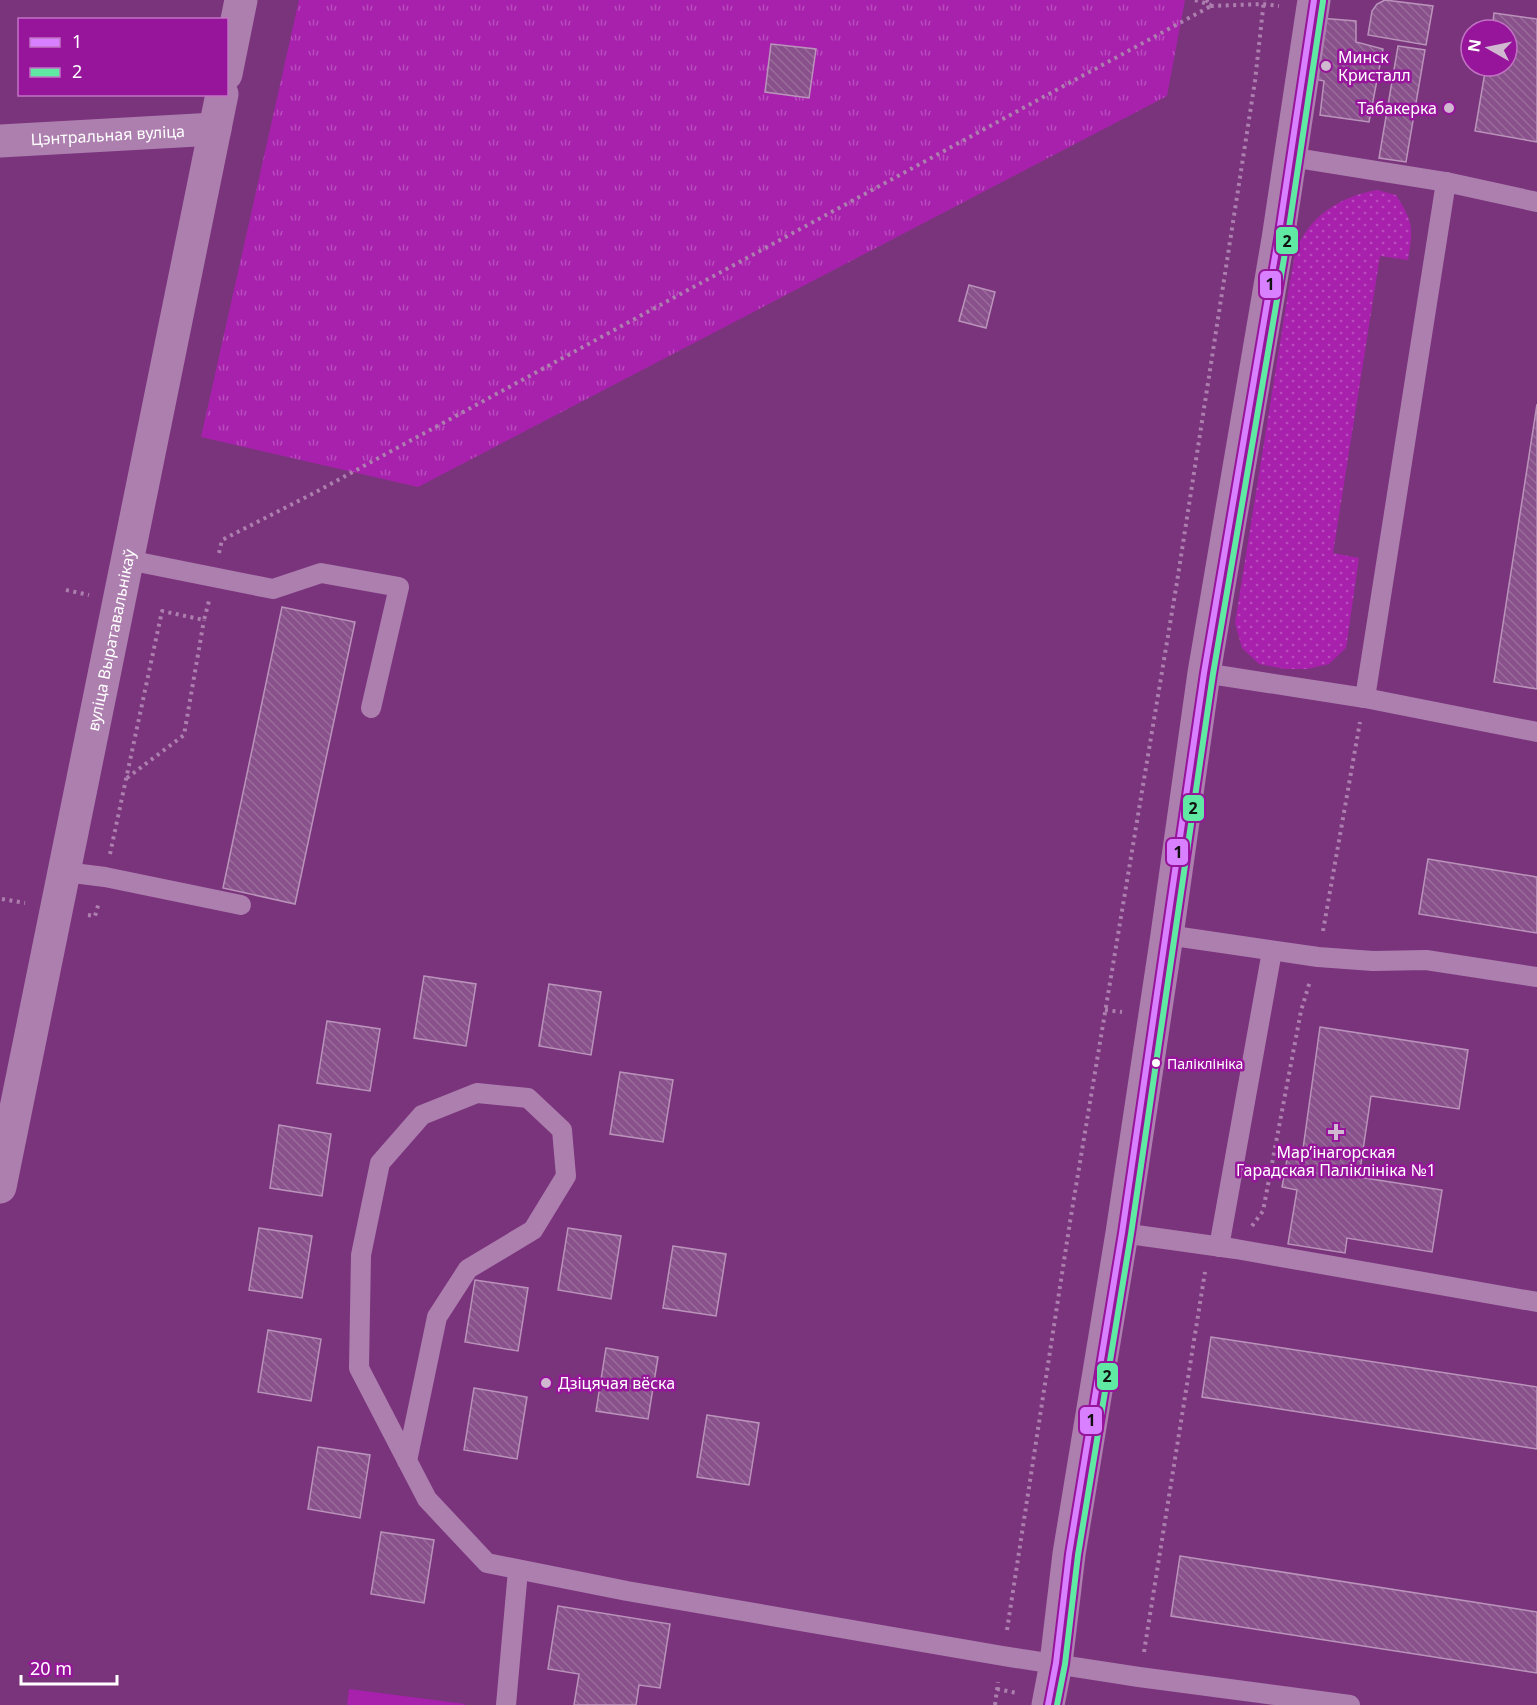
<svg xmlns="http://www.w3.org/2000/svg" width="1537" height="1705" font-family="'Noto Sans',sans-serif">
<defs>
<pattern id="grass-dots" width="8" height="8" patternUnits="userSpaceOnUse" patternTransform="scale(1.5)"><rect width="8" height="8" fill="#a721ad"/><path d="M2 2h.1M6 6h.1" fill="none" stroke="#b94dbd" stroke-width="1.8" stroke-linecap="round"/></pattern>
<pattern id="park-tufts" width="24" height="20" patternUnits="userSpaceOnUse" patternTransform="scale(1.5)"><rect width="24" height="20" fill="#a721ad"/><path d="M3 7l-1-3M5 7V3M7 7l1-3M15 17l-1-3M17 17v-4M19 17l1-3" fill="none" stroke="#b94dbd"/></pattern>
<pattern id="building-back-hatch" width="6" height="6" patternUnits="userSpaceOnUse" patternTransform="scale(1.5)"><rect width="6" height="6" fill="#89518b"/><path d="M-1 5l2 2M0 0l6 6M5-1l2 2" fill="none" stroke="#9b6b9c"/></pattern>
</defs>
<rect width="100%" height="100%" fill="#7a347c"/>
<path fill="url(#grass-dots)" d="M1377,190L1396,195C1414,223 1413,228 1408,260L1380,256L1333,553L1359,558L1346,648L1329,664L1307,669H1285L1259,664L1242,648L1235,623L1290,281C1293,268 1294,251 1301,240C1316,211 1347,195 1377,190Z"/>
<path fill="url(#park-tufts)" d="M299,0H1185L1167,96L418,487L201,437Z"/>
<path fill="#a721ad" d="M349,1689L465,1704V1705H347Z"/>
<g fill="url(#building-back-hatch)" stroke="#ba93bb" stroke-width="1.5">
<path d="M1385,0L1433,6L1426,45L1368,35L1372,11L1377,4Z"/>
<path d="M1494,13L1537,19V142L1475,131L1486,66H1507V30H1492Z"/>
<path d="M1319,18L1356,21V42L1383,49L1369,122L1320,115L1324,81L1310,78Z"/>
<path d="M771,44L816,49L809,98L765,92Z"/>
<path d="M1398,46L1425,50L1406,162L1379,158Z"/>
<path d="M969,285L995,292L986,328L959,321Z"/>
<path d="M1537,404V689L1494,682Z"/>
<path d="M282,607L355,622L295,904L223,888Z"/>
<path d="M1428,859L1537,877V933L1419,914Z"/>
<path d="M424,976L476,984L466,1046L414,1038Z"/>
<path d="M549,984L601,992L591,1055L539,1046Z"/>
<path d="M327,1021L380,1029L370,1091L317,1083Z"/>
<path d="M1320,1027L1468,1050L1459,1109L1371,1096L1359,1177L1442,1190L1432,1252L1347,1238L1345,1253L1288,1244L1297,1190L1282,1187L1288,1154L1302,1156Z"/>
<path d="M620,1072L673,1080L663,1142L610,1134Z"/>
<path d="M279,1125L331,1134L322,1196L270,1188Z"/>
<path d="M259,1228L312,1236L302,1298L249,1290Z"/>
<path d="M568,1228L621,1236L611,1299L558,1290Z"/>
<path d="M673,1246L726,1254L716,1316L663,1308Z"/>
<path d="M475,1280L528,1288L518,1351L465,1342Z"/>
<path d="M268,1330L321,1339L311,1401L258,1392Z"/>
<path d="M1211,1337L1537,1387V1449L1202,1397Z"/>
<path d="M606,1348L658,1357L648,1419L596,1411Z"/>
<path d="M474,1388L527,1397L517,1459L464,1450Z"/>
<path d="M707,1415L759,1423L749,1485L697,1477Z"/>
<path d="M318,1447L370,1455L360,1518L308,1509Z"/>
<path d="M381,1532L434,1540L424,1603L371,1594Z"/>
<path d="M1180,1556L1537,1612V1673L1171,1616Z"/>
<path d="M558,1606L670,1624L660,1688L639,1685L636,1705H574L579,1674L548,1669Z"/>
</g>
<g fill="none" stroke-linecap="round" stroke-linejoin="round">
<g stroke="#ad7faf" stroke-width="4" stroke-dasharray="3 4.5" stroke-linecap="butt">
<path d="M1195,0L1211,5"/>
<path d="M1206,0L1211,6L1263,4L1279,6"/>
<path d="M219,553L222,540L314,493L1211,6"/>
<path d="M66,590L89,595"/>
<path d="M127,778L184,735L204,620"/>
<path d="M110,854L162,611L204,620L209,601"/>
<path d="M2,899L25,903"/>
<path d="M88,915L95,916L99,902"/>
<path d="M1323,931L1360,722"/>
<path d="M1105,1010L1122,1012"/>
<path d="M1252,1226L1263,1211L1301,1011L1310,981"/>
<path d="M1007,1630L1070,1222L1177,582L1255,81L1264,0"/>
<path d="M1144,1652L1205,1272"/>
<path d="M997,1689L1017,1693"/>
<path d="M995,1705L998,1682"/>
</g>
<g stroke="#ad7faf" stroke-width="20">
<path d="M1290,157L1446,182L1537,202"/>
<path d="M128,560L273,589L321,573L399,587L371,708"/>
<path d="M1204,673L1365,698L1537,732"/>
<path d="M1365,698L1446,182"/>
<path d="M65,872L105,877L241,905"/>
<path d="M1167,935L1318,957L1373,961L1426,960L1537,977"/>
<path d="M1122,1233L1236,1249L1537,1302"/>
<path d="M1219,1247L1272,951"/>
<path d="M407,1461L437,1317L468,1269L533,1230L566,1176L562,1130L528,1098L477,1093L422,1115L380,1163L361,1255L359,1368L427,1499L487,1563L627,1591L1003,1656L1139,1677L1350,1705"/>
<path d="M506,1705L518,1570"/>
</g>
<g stroke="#ad7faf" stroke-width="33">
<path d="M226,74L241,0"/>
<path id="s1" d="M0,141L215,129"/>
<path id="s2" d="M0,1187L222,94"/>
<path d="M1048,1705L1056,1663L1069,1554L1122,1233L1167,935L1204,673L1278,239L1314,0"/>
</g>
<defs>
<path id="bus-1" d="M1048,1705L1056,1663L1069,1554L1122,1233L1204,673L1278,239L1314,0"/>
<path id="bus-2" d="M1057,1705L1065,1664L1078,1555L1131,1234L1213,674L1287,241L1323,1"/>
</defs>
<use href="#bus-1" stroke="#97159b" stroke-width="10"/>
<use href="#bus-2" stroke="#97159b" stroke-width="10"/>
<use href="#bus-1" stroke="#d880ff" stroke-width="6"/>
<use href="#bus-2" stroke="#60e9a3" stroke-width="6"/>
</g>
<g fill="#d0b8d1" stroke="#97159b" stroke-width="2">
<circle cx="1326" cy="66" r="6"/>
<circle cx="1449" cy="108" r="6"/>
<path d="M1333 1123h6v6h6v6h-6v6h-6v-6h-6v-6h6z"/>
<circle cx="546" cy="1383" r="6"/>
</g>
<circle fill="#fff" stroke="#97159b" stroke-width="2" cx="1156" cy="1063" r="5"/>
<g text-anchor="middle" stroke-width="5" stroke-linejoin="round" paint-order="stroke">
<g font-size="14" fill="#fff" stroke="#97159b" text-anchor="start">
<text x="1167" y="1069">Паліклініка</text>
</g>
<g font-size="16" fill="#fff" stroke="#97159b" text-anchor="start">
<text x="1338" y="63">Минск<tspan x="1338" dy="18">Кристалл</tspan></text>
<text x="1437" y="114" text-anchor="end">Табакерка</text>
<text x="1336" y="1158" text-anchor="middle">Марʼінагорская<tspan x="1336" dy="18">Гарадская Паліклініка №1</tspan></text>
<text x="558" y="1389">Дзіцячая вёска</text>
</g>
<g font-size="16" fill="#fff" stroke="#97159b">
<text dy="6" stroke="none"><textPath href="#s1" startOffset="108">Цэнтральная вуліца</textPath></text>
<text dy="6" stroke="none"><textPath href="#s2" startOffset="558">вуліца Выратавальнікаў</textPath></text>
</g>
</g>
<g stroke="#97159b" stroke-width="2">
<rect x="1275" y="226" width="24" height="29" rx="6" fill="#60e9a3"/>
<rect x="1259" y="270" width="23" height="29" rx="6" fill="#d880ff"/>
<rect x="1182" y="794" width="23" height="28" rx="6" fill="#60e9a3"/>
<rect x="1166" y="838" width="23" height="28" rx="6" fill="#d880ff"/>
<rect x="1096" y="1362" width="23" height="29" rx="6" fill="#60e9a3"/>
<rect x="1079" y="1406" width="24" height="29" rx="6" fill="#d880ff"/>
</g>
<g font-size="16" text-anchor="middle" font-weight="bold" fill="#111">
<text x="1287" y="247">2</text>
<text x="1270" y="290">1</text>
<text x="1193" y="814">2</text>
<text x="1178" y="858">1</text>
<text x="1107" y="1382">2</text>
<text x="1091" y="1426">1</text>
</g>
<rect x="18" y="18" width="210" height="78" fill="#97159b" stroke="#c173c3" stroke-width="1.5"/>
<rect x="30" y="38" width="30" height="9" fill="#d880ff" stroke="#c173c3" stroke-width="1.5"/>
<text x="72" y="48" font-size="18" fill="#ffffff">1</text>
<rect x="30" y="68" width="30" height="9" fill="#60e9a3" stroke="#c173c3" stroke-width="1.5"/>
<text x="72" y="78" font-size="18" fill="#ffffff">2</text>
<g transform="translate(1489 48) rotate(279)"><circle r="28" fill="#97159b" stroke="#c173c3" stroke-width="1.5"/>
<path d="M0-4.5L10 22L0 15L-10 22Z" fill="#d0b8d1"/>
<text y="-9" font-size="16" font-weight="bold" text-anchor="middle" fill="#ffffff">N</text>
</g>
<path d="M21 1675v9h96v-9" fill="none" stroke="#ffffff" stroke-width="3"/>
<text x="30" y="1675" font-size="18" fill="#ffffff" stroke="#97159b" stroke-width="4.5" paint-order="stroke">20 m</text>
</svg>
